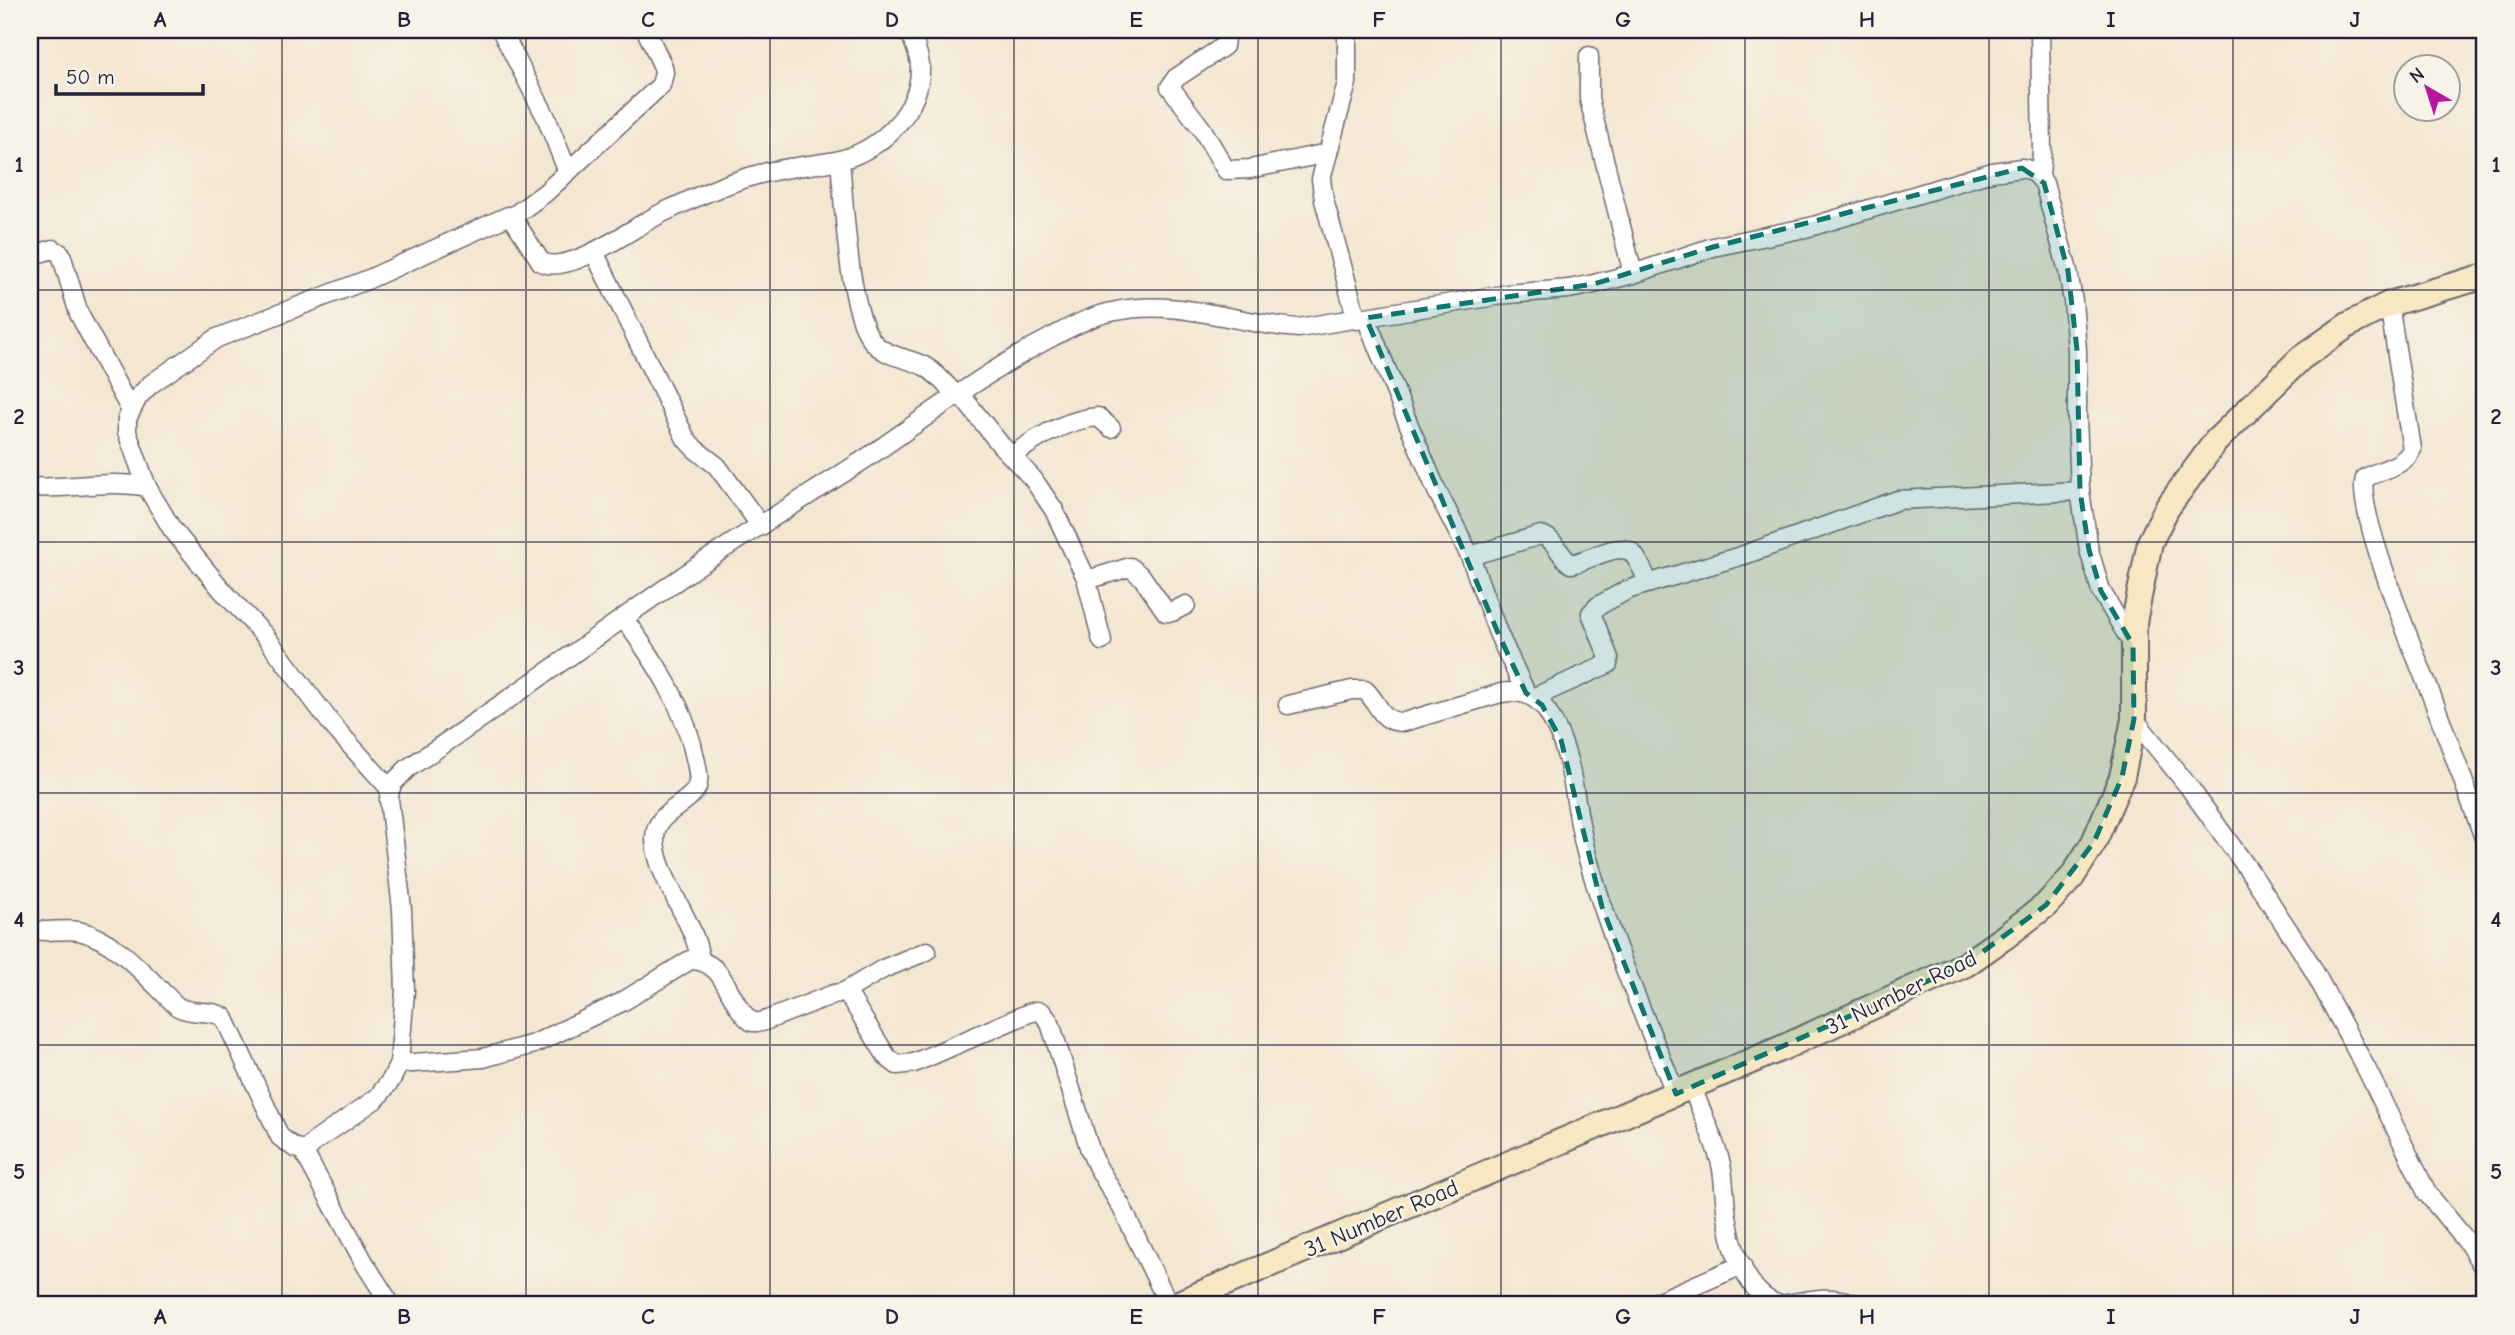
<svg xmlns="http://www.w3.org/2000/svg" width="2515" height="1335" font-family="'Comic Neue',sans-serif">
<rect width="100%" height="100%" fill="#f7f3e8"/>
<filter id="ink" filterUnits="userSpaceOnUse"><feTurbulence type="fractalNoise" baseFrequency=".0143" numOctaves="2"/><feDisplacementMap in="SourceGraphic" scale="14" xChannelSelector="R" yChannelSelector="G"/><feConvolveMatrix kernelMatrix="1 2 1 2 8 2 1 2 1" color-interpolation-filters="sRGB"/></filter>
<filter id="wash" filterUnits="userSpaceOnUse"><feTurbulence type="fractalNoise" baseFrequency=".00686" numOctaves="4" result="noise"/><feDisplacementMap in="SourceGraphic" scale="28" xChannelSelector="R" yChannelSelector="G"/><feGaussianBlur stdDeviation="1.57" result="paint"/><feColorMatrix in="noise" values="0 0 0 0 0 0 0 0 0 0 0 0 0 0 0 0 0 1.4 0 .05"/><feComposite in="paint" operator="in"/></filter>
<g filter="url(#wash)">
<rect width="100%" height="100%" fill="#f4e6d0"/>
</g>
<g filter="url(#ink)">
<g fill="none" stroke-linecap="round" stroke-linejoin="round">
<defs>
<g id="minor">
<path d="M501,30L546,117L567,170"/>
<path d="M1221,30L1225,38L1224,46L1176,78L1170,87L1202,129L1226,170L1250,169L1328,153"/>
<path d="M1347,30V83L1321,179L1324,200L1357,320"/>
<path d="M2040,30L2042,151L2040,175"/>
<path d="M1589,56V99L1633,274"/>
<path d="M840,160C844,199 848,323 877,346C891,358 910,358 926,367C938,374 947,386 957,397"/>
<path d="M512,217L545,193L661,85L664,73L663,67L646,30"/>
<path d="M594,252L686,439L695,449L717,466L761,526"/>
<path d="M30,256L53,249L61,254L79,314L130,409"/>
<path d="M2389,304L2412,449C2404,467 2381,469 2365,478C2354,508 2418,661 2432,697C2450,744 2467,791 2484,838"/>
<path d="M1366,318L1406,418L1437,491L1470,556L1498,633L1526,693"/>
<path d="M960,394L1000,444L1033,479L1054,510L1086,578L1102,641"/>
<path d="M1012,456C1036,438 1067,419 1098,417L1111,428"/>
<path d="M30,487C69,490 107,479 147,487"/>
<path d="M1470,556L1541,535C1557,540 1558,555 1571,564C1587,562 1621,539 1633,554C1640,562 1644,574 1649,583"/>
<path d="M1087,580L1130,567L1142,577L1166,612H1172L1186,605"/>
<path d="M624,619C656,662 686,708 696,762C698,772 701,784 694,792C680,809 654,814 655,840C657,880 696,922 700,960"/>
<path d="M1535,697L1608,664L1609,658L1591,613L1598,606L1627,590L1744,555L1898,500L2080,491"/>
<path d="M1288,705L1352,690H1365C1380,704 1380,723 1404,722L1501,693C1521,690 1535,694 1547,711C1577,758 1573,809 1588,859C1611,940 1644,1017 1676,1094"/>
<path d="M2134,719L2189,787L2253,876L2309,962L2367,1070L2427,1193L2469,1244L2485,1270"/>
<path d="M390,789L333,726L266,637L222,590L172,529L147,487L127,432V419L138,397L151,384L217,338L369,279L508,216L514,220L541,262C571,276 634,226 662,213C692,199 723,184 756,175C783,167 812,166 840,160C881,150 922,110 920,65C919,53 913,41 909,30"/>
<path d="M30,929C45,934 63,928 79,931C119,940 149,981 178,1007C193,1015 210,1009 224,1017L280,1137L295,1148L307,1150"/>
<path d="M844,992L883,969L927,951"/>
<path d="M399,1064L483,1058L534,1044L622,1002L690,960C727,959 728,1005 752,1022H762L834,994L844,992L851,999L887,1057L897,1065L914,1063L1029,1013L1036,1011L1042,1012L1050,1023L1090,1150L1097,1166L1121,1206L1169,1305"/>
<path d="M1692,1088C1702,1113 1714,1138 1721,1164C1725,1183 1724,1203 1728,1222C1733,1252 1748,1296 1780,1305"/>
<path d="M391,1305L365,1264L306,1156L307,1150L314,1142L377,1098L391,1080L399,1064L405,991L402,909L389,799L390,789L394,782L408,768C503,705 595,637 689,572C748,531 811,495 871,455C930,414 989,370 1052,337C1073,326 1093,315 1116,311C1177,298 1237,324 1298,328L1508,294L1569,289L1594,284L1633,274L1713,247L1810,227L1992,172L2022,168L2033,171L2044,183L2068,271L2073,301L2077,350V417L2080,491L2089,550L2101,591L2133,645"/>
<path d="M1650,1305L1742,1265"/>
<path d="M1782,1305C1809,1300 1832,1294 1857,1305"/>
</g>
<path id="secondary" d="M1174,1305L1782,1048L1966,964L2006,936L2046,905L2072,877L2094,842L2122,777L2134,719V622L2150,542L2167,508L2216,441L2301,358L2348,325L2389,304L2485,276"/>
</defs>
<use href="#minor" stroke="#6c676f" stroke-width="21"/>
<use href="#secondary" stroke="#6c676f" stroke-width="28"/>
<use href="#minor" stroke="#fff" stroke-width="18"/>
<use href="#secondary" stroke="#f7e8c3" stroke-width="24"/>
</g>
</g>
<path fill="#0f766e" fill-opacity="0.2" stroke="#0f766e" stroke-width="5" stroke-dasharray="14 9" stroke-linejoin="round" d="M2022,168L2044,183L2068,271L2077,350L2080,491L2089,550L2101,591L2133,645L2134,719L2122,777L2094,842L2046,905L1966,964L1676,1094L1602,907L1561,740L1542,705L1526,693L1498,633L1366,318L1594,284L1713,247Z"/>
<path fill="none" stroke="#22223b" stroke-width="2" stroke-opacity="0.55" d="M282,30V1305M526,30V1305M770,30V1305M1014,30V1305M1258,30V1305M1501,30V1305M1745,30V1305M1989,30V1305M2233,30V1305M30,290H2485M30,542H2485M30,793H2485M30,1045H2485"/>
<g text-anchor="middle" stroke-width="5" stroke-linejoin="round" paint-order="stroke">
<g font-size="23" fill="#22223b" stroke="#f7f3e8">
<text transform="translate(1901 992) rotate(-26)" y="8">31 Number Road</text>
<text transform="translate(1381 1218) rotate(-23)" y="8">31 Number Road</text>
</g>
</g>
<rect width="2515" height="1335" fill="none" stroke="#f7f3e8" stroke-width="77"/>
<g transform="translate(2427 88) rotate(321)"><circle r="33" fill="#f7f3e8" stroke="#a29fa3" stroke-width="2"/>
<path d="M0-5L12 26L0 18L-12 26Z" fill="#b5179e"/>
<text y="-10" font-size="19" font-weight="bold" text-anchor="middle" fill="#22223b">N</text>
</g>
<path d="M56 84v10h147v-10" fill="none" stroke="#22223b" stroke-width="3.5"/>
<text x="66" y="84" font-size="21" fill="#22223b" stroke="#f7f3e8" stroke-width="5" paint-order="stroke">50 m</text>
<rect x="38" y="38" width="2438" height="1258" fill="none" stroke="#22223b" stroke-width="2.5"/>
<g font-size="23" text-anchor="middle" font-weight="bold" fill="#22223b">
<text x="160" y="27">A</text>
<text x="404" y="27">B</text>
<text x="648" y="27">C</text>
<text x="892" y="27">D</text>
<text x="1136" y="27">E</text>
<text x="1379" y="27">F</text>
<text x="1623" y="27">G</text>
<text x="1867" y="27">H</text>
<text x="2111" y="27">I</text>
<text x="2355" y="27">J</text>
<text x="19" y="172">1</text>
<text x="2496" y="172">1</text>
<text x="19" y="424">2</text>
<text x="2496" y="424">2</text>
<text x="19" y="675">3</text>
<text x="2496" y="675">3</text>
<text x="19" y="927">4</text>
<text x="2496" y="927">4</text>
<text x="19" y="1179">5</text>
<text x="2496" y="1179">5</text>
<text x="160" y="1324">A</text>
<text x="404" y="1324">B</text>
<text x="648" y="1324">C</text>
<text x="892" y="1324">D</text>
<text x="1136" y="1324">E</text>
<text x="1379" y="1324">F</text>
<text x="1623" y="1324">G</text>
<text x="1867" y="1324">H</text>
<text x="2111" y="1324">I</text>
<text x="2355" y="1324">J</text>
</g>
</svg>
